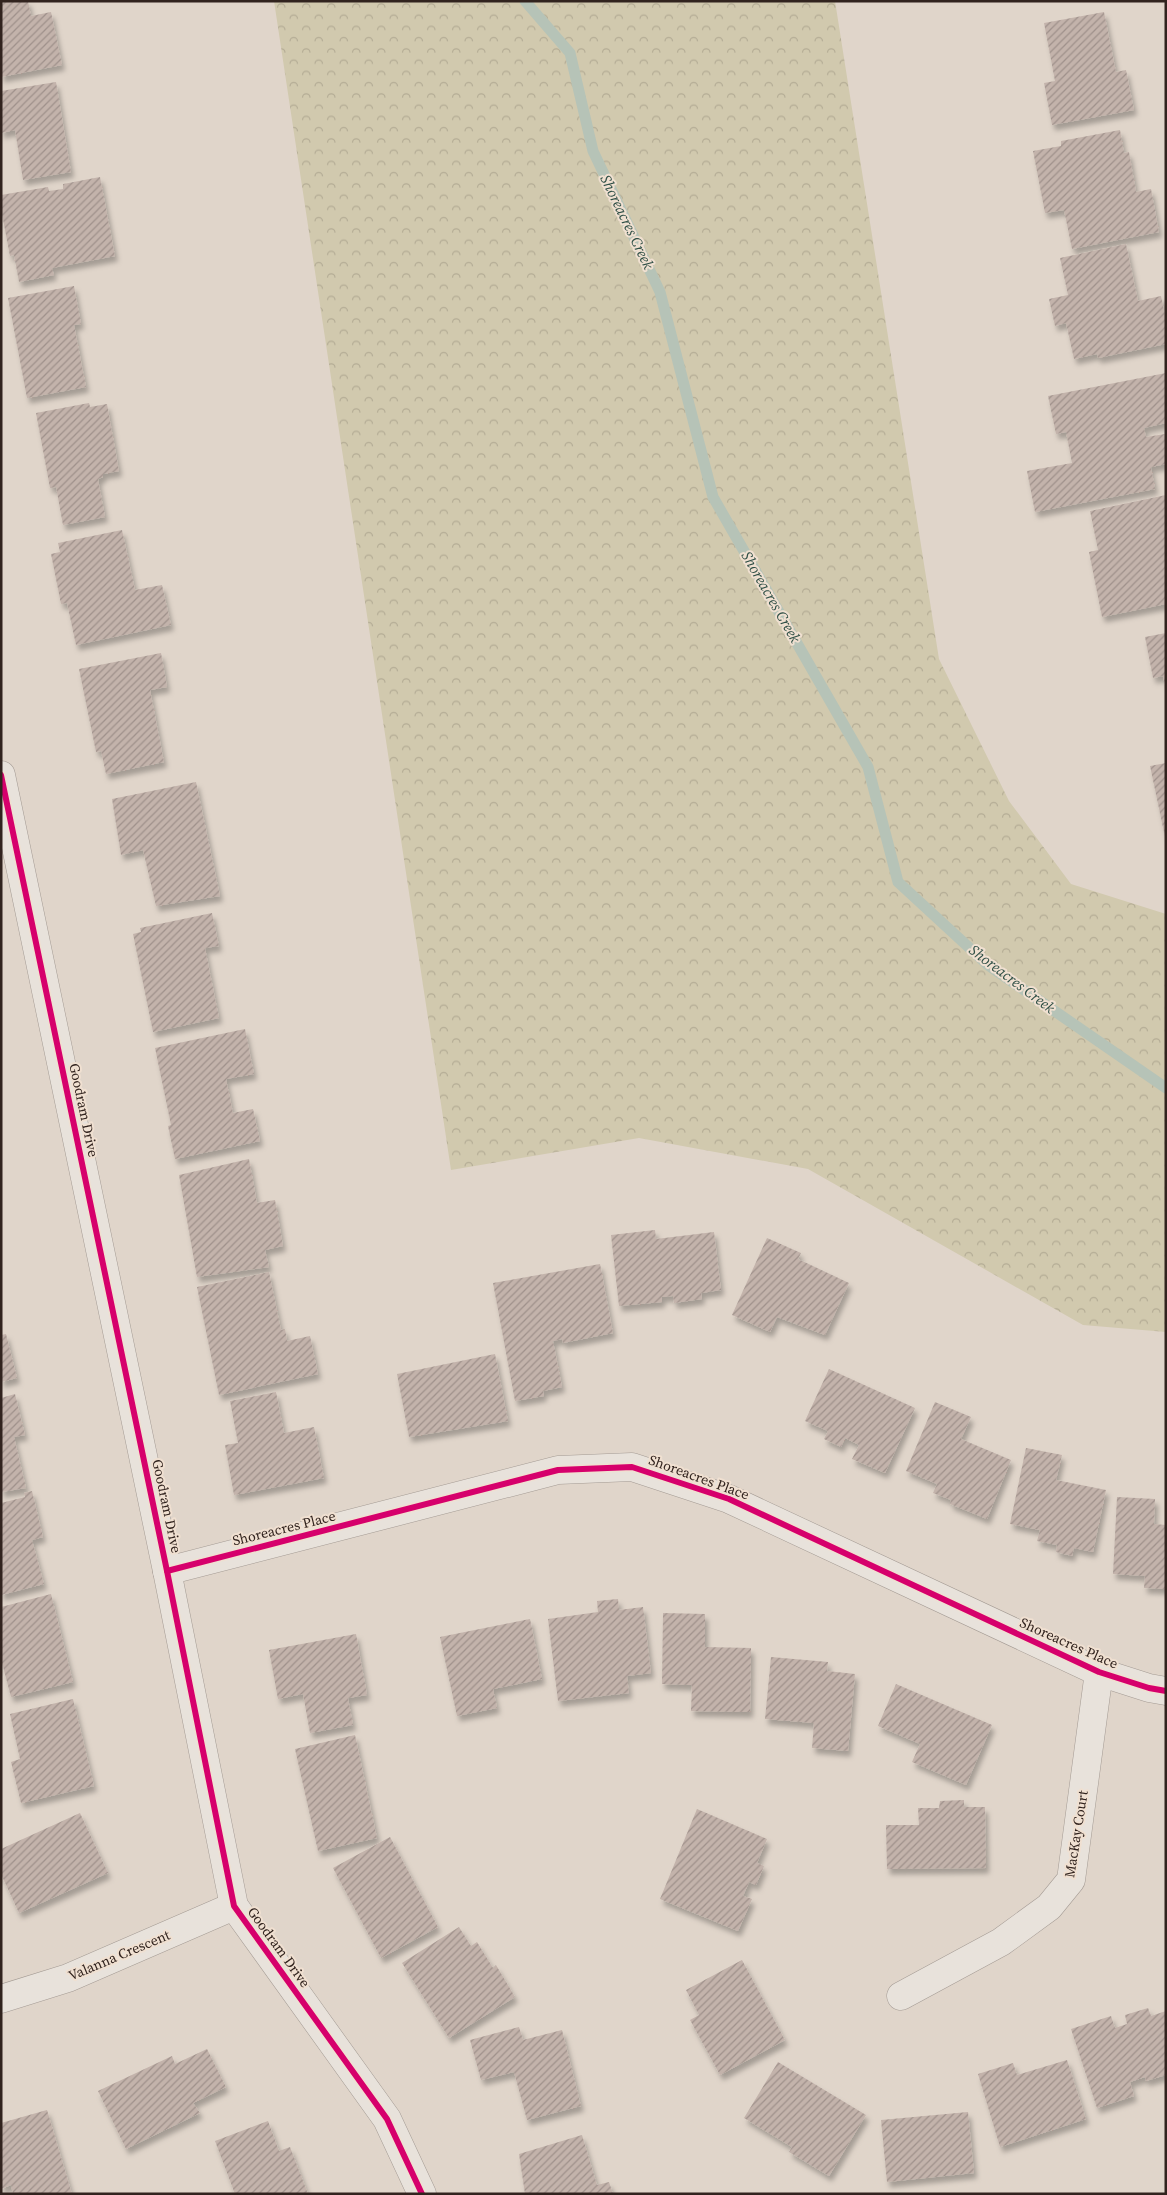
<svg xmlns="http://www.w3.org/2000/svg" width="1167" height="2195" font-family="'Source Serif 4',serif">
<defs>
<pattern id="forest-crowns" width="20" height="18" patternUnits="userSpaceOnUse" patternTransform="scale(1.25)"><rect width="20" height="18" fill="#d1c9ae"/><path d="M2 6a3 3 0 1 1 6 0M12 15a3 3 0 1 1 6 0" fill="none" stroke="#b4ac95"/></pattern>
<pattern id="building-hatch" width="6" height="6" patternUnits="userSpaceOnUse" patternTransform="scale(1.25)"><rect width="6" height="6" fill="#c3b3ab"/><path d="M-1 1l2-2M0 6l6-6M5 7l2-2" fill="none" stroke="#9f918b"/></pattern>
<filter id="shadow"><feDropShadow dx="3" dy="5.5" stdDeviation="2.5" flood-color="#0004"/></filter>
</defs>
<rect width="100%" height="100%" fill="#e0d5ca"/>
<path fill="url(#forest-crowns)" d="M274,1H835L939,659L1009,801L1071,884L1166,914V1332L1083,1325L808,1169L639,1138L451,1170Z"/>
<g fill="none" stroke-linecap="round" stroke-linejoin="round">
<path stroke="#b6c3b7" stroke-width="11" d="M525,1L570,53L593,151L660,292L713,497L868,767L898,882L988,965L1166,1088"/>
</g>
<g fill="url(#building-hatch)" filter="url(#shadow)">
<path d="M1,1H28L31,16L51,12L62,65L1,77Z"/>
<path d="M1104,12L1116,72L1126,70L1134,110L1052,125L1044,83L1055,81L1044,23Z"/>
<path d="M56,82L71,172L23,180L15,130L1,133V91Z"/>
<path d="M1120,130L1124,153L1129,152L1136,192L1151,189L1159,232L1072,249L1064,210L1045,213L1033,151L1061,146V141Z"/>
<path d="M100,177L115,256L52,268L54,275L19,282L14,255L10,256L1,209V195L48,187L49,191L63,189V184Z"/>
<path d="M1126,244L1138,301L1161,296L1166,320V344L1098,358L1097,354L1074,359L1066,323L1055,326L1049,299L1068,295L1060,258Z"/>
<path d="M74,286L81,324L74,325L86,387L27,398L8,298Z"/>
<path d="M1166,373V423L1144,428L1146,437L1165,434L1166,440V464L1151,467L1155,489L1035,512L1027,471L1072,463L1066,432L1056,434L1048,396Z"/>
<path d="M89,403L90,407L107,404L119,471L103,474V477L98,479L105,517L63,525L56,487L50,488L36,413Z"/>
<path d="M1166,495V604L1102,617L1089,552L1098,550L1090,511Z"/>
<path d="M122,530L135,590L162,585L171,625L76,645L67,603L61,604L51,554L60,552L58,543Z"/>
<path d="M1166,633V685H1165L1163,676L1153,678L1145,637Z"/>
<path d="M161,653L167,687L150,690L164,762L106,774L101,751L96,752L79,669Z"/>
<path d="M1166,763V836L1165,837L1150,766Z"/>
<path d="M196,782L220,896L156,906L143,850L121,855L112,799Z"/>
<path d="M212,913L219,946L205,948L219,1018L153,1032L133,934L141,932L140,928Z"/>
<path d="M245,1029L254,1074L226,1079L233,1113L253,1109L260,1141L175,1159L168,1126L171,1125L155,1048Z"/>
<path d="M249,1159L257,1203L275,1200L283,1246L265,1250L269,1267L197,1277L179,1175Z"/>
<path d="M655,1230L656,1239L714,1232L721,1290L701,1293L702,1299L674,1303L673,1296L662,1297V1302L619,1306L611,1235Z"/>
<path d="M767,1238L801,1253L798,1259L849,1283L825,1335L777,1317L770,1332L732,1315Z"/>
<path d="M600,1264L613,1333L563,1343L562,1339L553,1341L562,1387L543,1391L544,1396L515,1401L493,1283Z"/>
<path d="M269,1272L281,1330L285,1329L287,1341L310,1336L318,1374L219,1395L197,1287Z"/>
<path d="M6,1334L17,1378L1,1382V1335Z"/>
<path d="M495,1354L508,1421L409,1437L397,1374Z"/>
<path d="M829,1369L915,1408L885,1473L852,1459L859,1445L845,1438L841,1447L824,1439L828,1431L805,1421Z"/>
<path d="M276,1392L284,1433L314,1427L324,1478L234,1495L225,1445L238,1443L230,1401Z"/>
<path d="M15,1394L25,1435L14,1437L26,1488L1,1492V1398Z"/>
<path d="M935,1402L971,1417L961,1439L1011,1460L987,1519L950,1504L951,1500L933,1493L937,1484L906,1471Z"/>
<path d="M1026,1448L1062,1455L1056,1480L1106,1490L1093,1552L1074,1548L1072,1556L1056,1552L1057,1545L1037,1541L1040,1530L1010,1524Z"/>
<path d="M32,1491L43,1537L32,1540L44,1584L1,1595V1503L25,1497L24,1493Z"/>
<path d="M1117,1497L1155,1499L1154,1524L1166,1525V1589L1144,1588L1145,1576L1113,1574Z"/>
<path d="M51,1594L73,1682L11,1697L1,1659V1607Z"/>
<path d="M618,1599L619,1610L643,1607L651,1673L627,1676L629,1693L558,1701L548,1619L598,1612L597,1601Z"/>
<path d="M663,1613L705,1614V1647L751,1648L750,1712L691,1711L692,1685L662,1684Z"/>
<path d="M530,1619L542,1679L493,1689L497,1708L457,1716L440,1637Z"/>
<path d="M356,1634L367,1695L348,1698L353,1725L310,1733L303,1694L278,1699L269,1650Z"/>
<path d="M771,1657L828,1662L827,1671L855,1674L848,1751L812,1748L814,1723L765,1719Z"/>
<path d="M896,1684L992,1725L966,1785L912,1762L920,1744L878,1726Z"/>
<path d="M73,1699L94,1786L21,1803L11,1762L20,1759L10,1714Z"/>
<path d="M355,1735L377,1838L318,1851L295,1749Z"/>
<path d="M964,1800V1807H985L986,1868L887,1869L886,1825H919L918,1808H939L940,1801Z"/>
<path d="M697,1809L767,1839L757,1863L764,1866L756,1885L749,1882L743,1896L752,1899L738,1931L660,1899Z"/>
<path d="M80,1813L108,1873L19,1913L1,1874V1849Z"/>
<path d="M390,1837L438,1927L381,1958L333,1868Z"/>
<path d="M459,1927L471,1946L477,1942L493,1968L496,1965L515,1997L449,2038L402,1963Z"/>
<path d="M742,1960L785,2040L720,2075L690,2020L699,2015L686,1990Z"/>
<path d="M1148,2008L1151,2016L1166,2011V2075L1146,2081L1145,2077L1130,2082L1134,2096L1097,2108L1071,2029L1111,2016L1115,2028L1127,2024L1125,2015Z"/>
<path d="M519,2027L523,2040L562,2030L581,2106L527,2120L514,2072L481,2080L470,2040Z"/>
<path d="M207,2049L226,2087L193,2103L200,2113L126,2149L98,2091L172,2056L175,2064Z"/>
<path d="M1067,2060L1086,2119L1000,2147L978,2074L1013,2063L1017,2075Z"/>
<path d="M778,2062L866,2115L829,2176L789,2152L792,2147L744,2118Z"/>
<path d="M47,2110L72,2194H13L11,2185L1,2189V2123Z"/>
<path d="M968,2112L974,2173L887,2182L881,2120Z"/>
<path d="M268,2121L279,2151L290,2147L308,2194H235L215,2141Z"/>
<path d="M582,2135L597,2185L609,2182L613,2194H525L519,2154Z"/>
</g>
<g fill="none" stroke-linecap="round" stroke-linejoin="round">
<defs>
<g id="street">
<path d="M1,775L167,1571L234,1906L387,2119L422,2194"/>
<path d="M167,1571L558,1470L632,1467L729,1499L1099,1672L1149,1688L1166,1691"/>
<path d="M901,1996L1001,1942L1049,1907L1071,1880L1099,1672"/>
<path d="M1,1999L68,1978L234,1906"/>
</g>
</defs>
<use href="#street" stroke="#a49b94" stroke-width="29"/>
<use href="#street" stroke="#e8e2db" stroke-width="28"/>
<defs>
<g id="cycleway">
<path d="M1,775L167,1571L234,1906L387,2119L422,2194"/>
<path d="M167,1571L558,1470L632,1467L729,1499L1099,1672L1149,1688L1166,1691"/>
</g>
</defs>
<use href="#cycleway" stroke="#f0e0d1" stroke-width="9"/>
<use href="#cycleway" stroke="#d6006c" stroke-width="6"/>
</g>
<g text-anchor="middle" stroke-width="4" stroke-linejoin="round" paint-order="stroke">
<g font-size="14" fill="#31231e" stroke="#f0e0d1">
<text transform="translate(84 1110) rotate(78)" y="5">Goodram Drive</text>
<text transform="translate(699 1477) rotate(20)" y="5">Shoreacres Place</text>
<text transform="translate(167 1506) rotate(78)" y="5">Goodram Drive</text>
<text transform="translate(284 1528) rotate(-14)" y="5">Shoreacres Place</text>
<text transform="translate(1069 1643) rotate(24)" y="5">Shoreacres Place</text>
<text transform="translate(1076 1834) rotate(-81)" y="5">MacKay Court</text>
<text transform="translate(279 1947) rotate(54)" y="5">Goodram Drive</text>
<text transform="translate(119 1955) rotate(-23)" y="5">Valanna Crescent</text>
</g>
<g font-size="15" font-style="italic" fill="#2f4f46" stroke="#f0e0d1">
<text transform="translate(627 222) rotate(64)" y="5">Shoreacres Creek</text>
<text transform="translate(771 597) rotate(60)" y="5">Shoreacres Creek</text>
<text transform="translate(1012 979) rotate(37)" y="5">Shoreacres Creek</text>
</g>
</g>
<rect width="1167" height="2195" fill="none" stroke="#31231e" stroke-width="5"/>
</svg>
